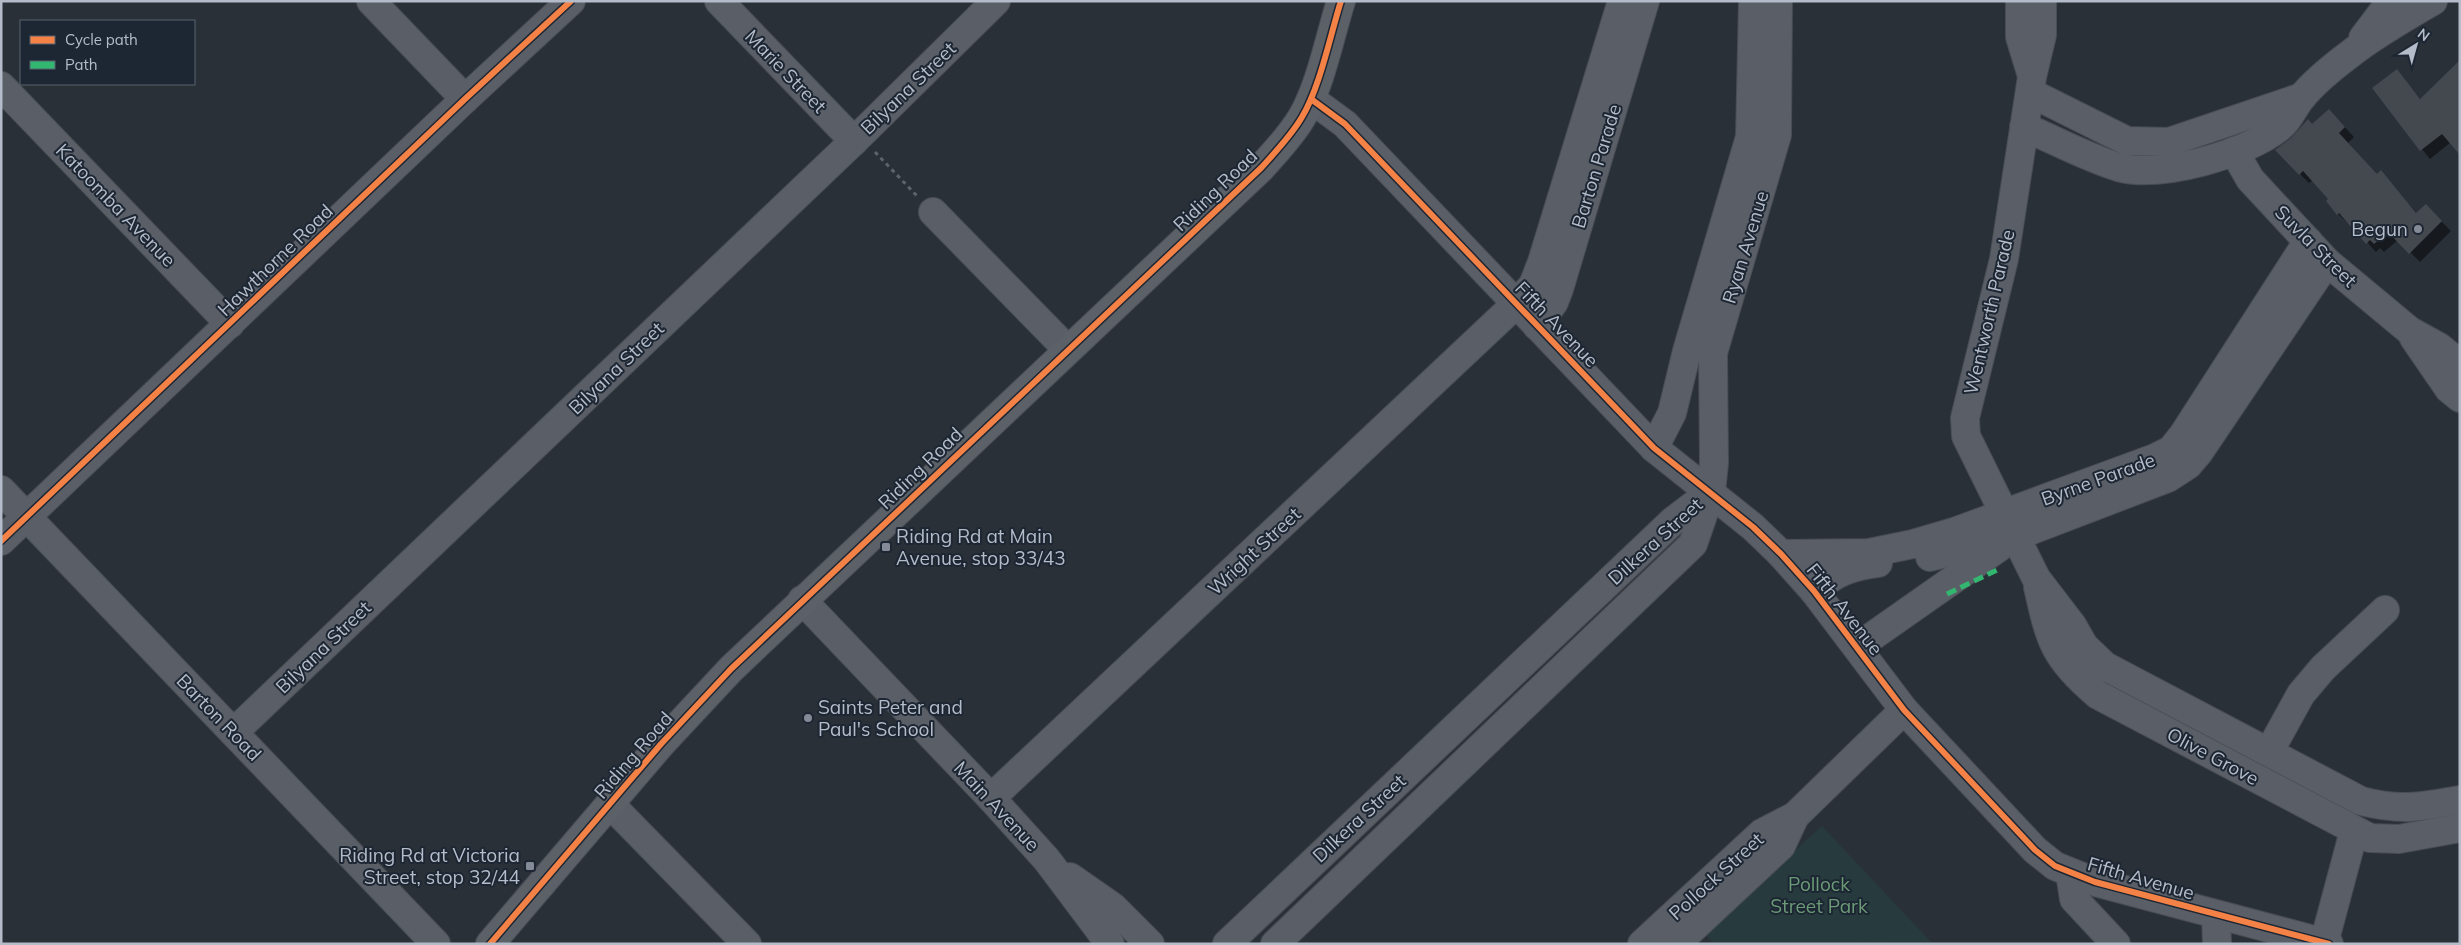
<svg xmlns="http://www.w3.org/2000/svg" width="2461" height="945" font-family="Mulish,sans-serif">
<rect width="100%" height="100%" fill="#2a3038"/>
<path fill="#273a3e" d="M1822,826L1931,942L1714,944L1704,933Z"/>
<g fill="#0007">
<path d="M2397,71L2421,100L2451,142L2430,159L2373,89Z"/>
<path d="M2338,120L2354,137L2348,143L2377,175L2381,172L2417,214L2426,206L2451,231L2420,262L2398,240L2384,252L2380,248L2376,252L2349,222L2348,223L2338,214L2330,199L2313,180L2309,183L2300,174L2312,125Z"/>
</g>
<g fill="#444950">
<path d="M2460,60V155L2442,134L2420,151L2372,88L2397,69L2420,99Z"/>
<path d="M2329,109L2345,127L2339,133L2377,174L2381,170L2416,213L2426,204L2442,221L2409,254L2388,232L2374,244L2370,240L2366,244L2339,213L2337,215L2326,201L2328,199L2303,171L2299,175L2275,150L2291,138L2308,119L2312,124Z"/>
</g>
<g fill="none" stroke-linecap="round" stroke-linejoin="round">
<defs>
<g id="minor">
<path d="M371,1L465,99"/>
<path d="M719,1L854,141"/>
<path d="M2020,1V37L2032,76"/>
<path d="M2042,1V35L2032,77L2004,259L1965,418L1966,436L2036,578L2072,625L2084,646L2105,666L2361,801C2401,811 2420,807 2460,800"/>
<path d="M2363,38L2391,1"/>
<path d="M1,86L230,324"/>
<path d="M2031,93L2127,141L2169,142L2302,97"/>
<path d="M1311,99L1345,124L1654,448L1753,527L1781,554L1814,591L1904,710L2035,850L2055,866L2095,882L2329,944"/>
<path d="M2024,127C2055,140 2086,157 2118,167C2160,179 2247,154 2280,127C2290,119 2294,106 2302,97C2315,81 2334,66 2350,54C2374,35 2407,16 2433,1"/>
<path d="M2234,151L2250,179L2327,262L2410,331L2439,347L2460,364"/>
<path d="M933,212L1067,349"/>
<path d="M1537,326L1554,302L1559,289L1645,1"/>
<path d="M2414,338L2449,389L2460,398"/>
<path d="M1654,448L1672,413L1687,351L1750,137L1753,1"/>
<path d="M1,490L436,944"/>
<path d="M1,541L465,99L571,1"/>
<path d="M1781,554L1869,553L1913,544L1954,532L2155,458L2171,450L2183,435L2308,241"/>
<path d="M1930,557L2016,536L2168,478L2188,465L2199,452L2327,262"/>
<path d="M2038,587C2050,641 2054,658 2098,695L2370,838L2399,839L2460,828"/>
<path d="M1814,591C1835,572 1850,567 1878,563"/>
<path d="M802,600L991,798L1047,860L1110,944"/>
<path d="M1857,647L2001,546"/>
<path d="M234,732L854,141L996,1"/>
<path d="M2269,752L2301,694L2323,668L2385,610"/>
<path d="M991,798L1516,304L1533,285L1542,262L1622,1"/>
<path d="M610,804L747,944"/>
<path d="M2070,873L2074,899L2116,944"/>
<path d="M1070,877L1113,907L1150,944"/>
<path d="M2216,915L2217,944"/>
<path d="M2324,943L2354,831"/>
<path d="M1227,944L1673,521L1711,492"/>
<path d="M1275,944L1693,544L1711,492L1714,463L1713,353L1777,135L1778,1"/>
<path d="M1642,944L1762,833L1795,816L1904,710"/>
<path d="M1676,944L1781,846L1795,816"/>
</g>
<path id="major" d="M490,944L661,744L731,669L1261,168C1276,151 1291,136 1302,117C1320,87 1330,36 1341,1"/>
</defs>
<use href="#minor" stroke="#484c53" stroke-width="30"/>
<use href="#major" stroke="#484c55" stroke-width="30"/>
<path stroke="#5d636a" stroke-width="3" stroke-dasharray="4 4" stroke-linecap="butt" d="M875,152L918,197"/>
<use href="#minor" stroke="#5a5e66" stroke-width="28"/>
<use href="#major" stroke="#5c6168" stroke-width="28"/>
<path stroke="#33b770" stroke-width="5" stroke-dasharray="10 5" stroke-linecap="butt" d="M1947,594L1999,569"/>
<defs>
<g id="cycleway">
<path d="M1311,99L1345,124L1654,448L1753,527L1781,554L1814,591L1904,710L2035,850L2055,866L2095,882L2329,944"/>
<path d="M1,541L465,99L571,1"/>
<path d="M490,944L661,744L731,669L1261,168C1276,151 1291,136 1302,117C1320,87 1330,36 1341,1"/>
</g>
</defs>
<use href="#cycleway" stroke="#1d2633" stroke-width="9"/>
<use href="#cycleway" stroke="#f48246" stroke-width="6"/>
</g>
<g fill="#848b96" stroke="#1d2633" stroke-width="2">
<circle cx="2418" cy="229" r="5"/>
<rect x="881" y="542" width="10" height="10" rx="2.5"/>
<circle cx="808" cy="718" r="5"/>
<rect x="525" y="861" width="10" height="10" rx="2.5"/>
</g>
<g text-anchor="middle" stroke-width="4" stroke-linejoin="round" paint-order="stroke">
<g font-size="19" fill="#b4bcc9" stroke="#1d2633">
<text transform="translate(786 71) rotate(46)" y="7">Marie Street</text>
<text transform="translate(908 88) rotate(-44)" y="7">Bilyana Street</text>
<text transform="translate(1596 166) rotate(-73)" y="7">Barton Parade</text>
<text transform="translate(1215 190) rotate(-44)" y="7">Riding Road</text>
<text transform="translate(116 205) rotate(46)" y="7">Katoomba Avenue</text>
<text transform="translate(2316 246) rotate(45)" y="7">Suvla Street</text>
<text transform="translate(1745 247) rotate(-73)" y="7">Ryan Avenue</text>
<text transform="translate(275 260) rotate(-44)" y="7">Hawthorne Road</text>
<text transform="translate(1989 312) rotate(-77)" y="7">Wentworth Parade</text>
<text transform="translate(1557 324) rotate(46)" y="7">Fifth Avenue</text>
<text transform="translate(616 368) rotate(-44)" y="7">Bilyana Street</text>
<text transform="translate(920 468) rotate(-44)" y="7">Riding Road</text>
<text transform="translate(2098 479) rotate(-20)" y="7">Byrne Parade</text>
<text transform="translate(1655 541) rotate(-42)" y="7">Dilkera Street</text>
<text transform="translate(1254 551) rotate(-43)" y="7">Wright Street</text>
<text transform="translate(1845 609) rotate(52)" y="7">Fifth Avenue</text>
<text transform="translate(323 647) rotate(-44)" y="7">Bilyana Street</text>
<text transform="translate(219 717) rotate(46)" y="7">Barton Road</text>
<text transform="translate(633 755) rotate(-49)" y="7">Riding Road</text>
<text transform="translate(2213 756) rotate(28)" y="7">Olive Grove</text>
<text transform="translate(997 806) rotate(47)" y="7">Main Avenue</text>
<text transform="translate(1359 818) rotate(-43)" y="7">Dilkera Street</text>
<text transform="translate(1716 876) rotate(-42)" y="7">Pollock Street</text>
<text transform="translate(2141 878) rotate(16)" y="7">Fifth Avenue</text>
</g>
<g font-size="19" fill="#b4bcc9" stroke="#1d2633" text-anchor="end">
<text x="2408" y="236">Begun</text>
<text x="896" y="543" text-anchor="start">Riding Rd at Main<tspan x="896" dy="22">Avenue, stop 33/43</tspan></text>
<text x="818" y="714" text-anchor="start">Saints Peter and<tspan x="818" dy="22">Paul's School</tspan></text>
<text x="520" y="862">Riding Rd at Victoria<tspan x="520" dy="22">Street, stop 32/44</tspan></text>
</g>
<g font-size="19" fill="#6b9a76" stroke="#1d2633">
<text x="1819" y="891">Pollock<tspan x="1819" dy="22">Street Park</tspan></text>
</g>
</g>
<rect width="2461" height="945" fill="none" stroke="#b4bcc9" stroke-width="5"/>
<rect x="20" y="20" width="175" height="65" fill="#1d2633" stroke="#59626f"/>
<rect x="30" y="36" width="25" height="8" fill="#f48246" stroke="#59626f"/>
<text x="65" y="45" font-size="15" fill="#b4bcc9">Cycle path</text>
<rect x="30" y="61" width="25" height="8" fill="#33b770" stroke="#59626f"/>
<text x="65" y="70" font-size="15" fill="#b4bcc9">Path</text>
<g transform="translate(2416 45) rotate(37)" stroke="#1d2633" stroke-width="4" paint-order="stroke">
<path d="M0-4L9 19L0 12L-9 19Z" fill="#b4bcc9"/>
<text y="-8" font-size="14" font-weight="bold" text-anchor="middle" fill="#b4bcc9">N</text>
</g>
</svg>
